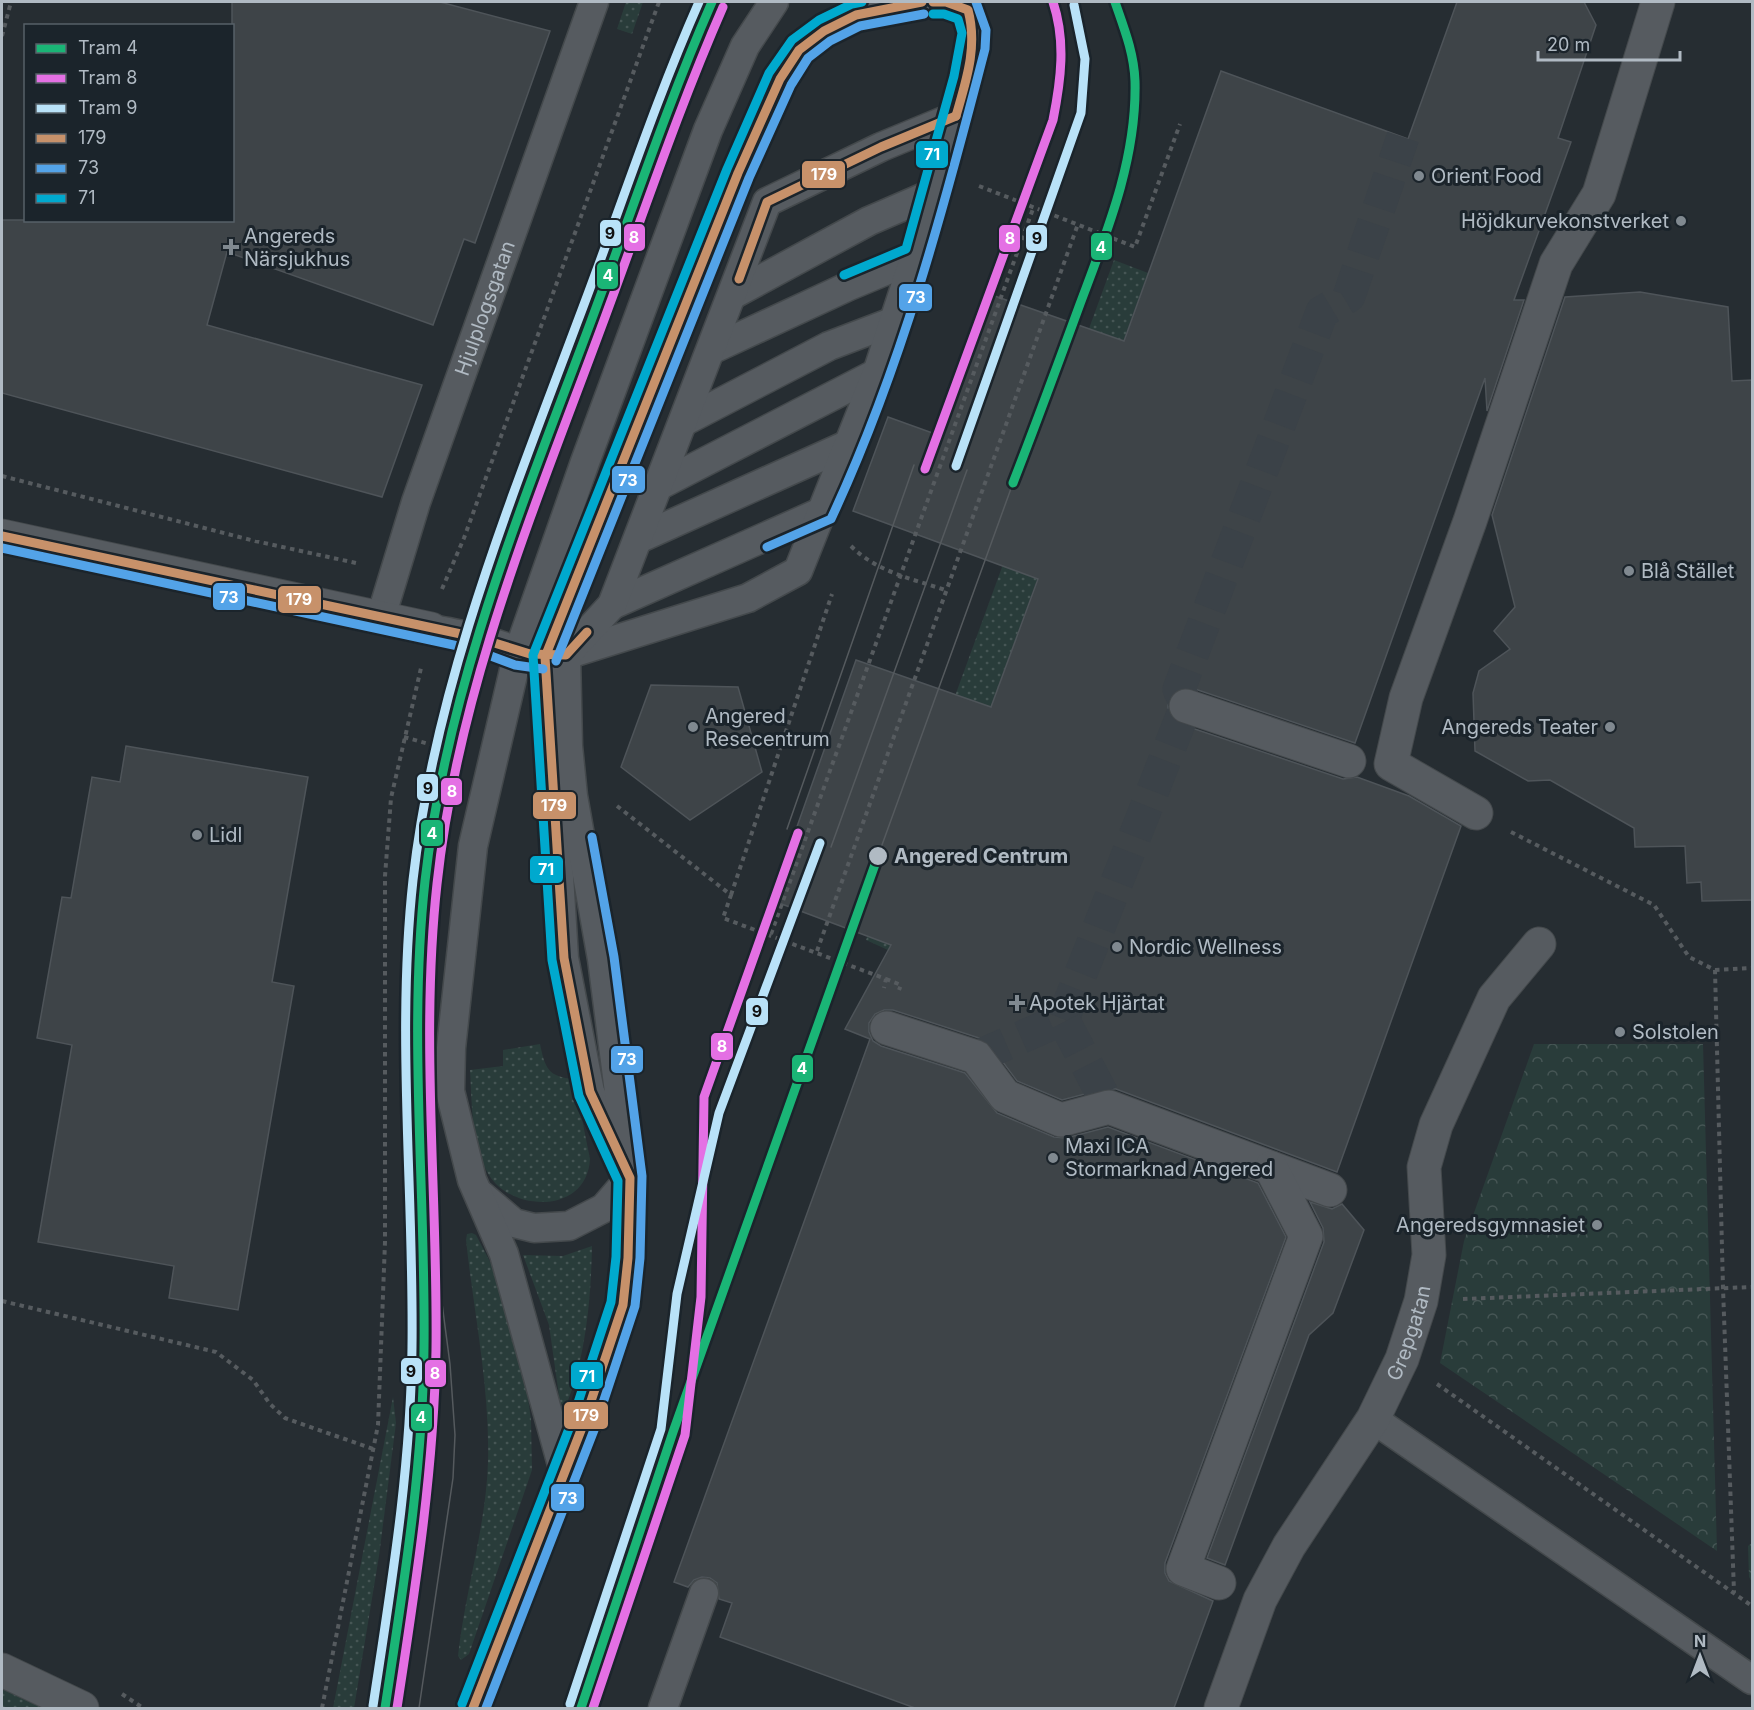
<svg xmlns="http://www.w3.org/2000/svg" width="1754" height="1710" font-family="Inter,sans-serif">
<defs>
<pattern id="grass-dots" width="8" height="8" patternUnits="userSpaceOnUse" patternTransform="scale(1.5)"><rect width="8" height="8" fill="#293c3a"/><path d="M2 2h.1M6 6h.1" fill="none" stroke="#465655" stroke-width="1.8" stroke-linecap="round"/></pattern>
<pattern id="park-crowns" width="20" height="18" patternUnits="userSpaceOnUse" patternTransform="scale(1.5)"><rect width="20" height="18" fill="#293c3a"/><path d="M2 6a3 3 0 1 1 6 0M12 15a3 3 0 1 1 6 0" fill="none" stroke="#465655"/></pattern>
</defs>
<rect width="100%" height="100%" fill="#262d32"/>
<g fill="url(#grass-dots)">
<path d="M626,2H643L632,34L617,29Z"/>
<path d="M1114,260L1148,273L901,956L866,940Z"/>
<path d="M540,1044C545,1068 548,1077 574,1079L590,1159C587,1215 511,1212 489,1175C471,1146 472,1103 470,1070L503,1066V1050Z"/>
<path d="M472,1233L476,1235L496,1273L525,1376L531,1420L532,1470L469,1654L461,1660L458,1656C465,1591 486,1527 488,1462C490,1388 474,1314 466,1240L467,1234Z"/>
<path d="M592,1246C591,1298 586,1357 566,1406L560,1403L549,1325L523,1255L563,1256Z"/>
<path d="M393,1397L396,1423L379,1556L354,1708H333Z"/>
<path d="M2,1685L55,1708H2Z"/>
</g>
<g fill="url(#park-crowns)">
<path d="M1534,1044H1703L1717,1551L1440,1363L1464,1241Z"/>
<path d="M1752,1543V1582L1749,1577L1748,1546Z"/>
</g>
<g fill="#3e4448" stroke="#4e5459" stroke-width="1.5">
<path d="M232,2H440L550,31L475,243L464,239L433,325L227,252L207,325L422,385L382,497L2,393V220H232Z"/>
<path d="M1457,2H1584L1596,25L1558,138L1571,142L1514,300H1524L1487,411L1485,378L1355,743L1192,688H1183L1174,692L1168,701V709L1172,718L1180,724L1343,779L1357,777L1409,796L1461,826L1337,1172L1116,1089H1104L1062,1100L1017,1081L991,1046L982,1039L893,1010H884L875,1014L869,1023V1032L873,1041L881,1046L965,1073L997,1113L1054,1137L1066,1138L1108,1127L1258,1183L1286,1237L1165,1563V1573L1169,1581L1213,1601L1174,1708H915L720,1637L732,1603L719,1599L717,1583L710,1578L702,1577L694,1580L688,1587L674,1582L870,1039L845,1029L891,945L771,900L856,660L991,707L1038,579L853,511L888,417L938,435L989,294L1124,341L1221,71L1408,139Z"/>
<path d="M1640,292L1728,307L1732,381L1752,380V900L1702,901L1701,882L1687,883L1685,846L1635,847L1634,828L1550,780L1528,781L1475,751L1473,693L1479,671L1510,649L1494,631L1515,607L1492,515L1565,297Z"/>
<path d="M651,685L738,687L762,772L690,820L621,767Z"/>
<path d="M126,746L308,777L272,982L294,986L238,1310L169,1298L174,1266L38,1242L72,1045L37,1038L62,897L71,898L92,777L120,782Z"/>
<path d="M1310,1202L1332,1209L1342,1204L1364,1230L1333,1313L1309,1335L1225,1565L1207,1558L1324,1242L1323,1228Z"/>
</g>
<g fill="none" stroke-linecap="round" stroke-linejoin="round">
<g stroke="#3b4248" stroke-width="33" stroke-dasharray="33 16" stroke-linecap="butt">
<path d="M1063,1019L1186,706L1179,689L1322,312L1349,296L1403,137"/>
<path d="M976,1057L1063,1019L1109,1107"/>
</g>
<defs>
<g id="service">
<path d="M734,294L869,221L936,192"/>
<path d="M711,350L849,286L916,258"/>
<path d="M685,421L829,346L892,322"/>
<path d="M660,485L877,373"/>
<path d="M638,539L847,445"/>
<path d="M612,605L821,512"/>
<path id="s1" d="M381,617L416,502L594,2"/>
<path d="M431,629C445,631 459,634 473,637C510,646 525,659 566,655L748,598L798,571L877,373L936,192L973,46L974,32L968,10L946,2H933"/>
<path d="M549,732L545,657L738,173L780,79L799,50L824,31L856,15L922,2"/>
<path d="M553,775L564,958L590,1092L618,1152"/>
<path d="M481,1195L514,1223L534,1228L569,1226L604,1208L630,1178"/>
<path d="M1373,1419L1752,1680"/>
<path d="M564,1472L504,1254L472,1180L450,1091L451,1048L473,846L518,653L585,462L708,130L745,46L774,2"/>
<path d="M473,1708L530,1556L583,1425L623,1305L628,1258L630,1178L602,959L573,796L568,746L566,655L612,605L767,202L881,147L956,116"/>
<path d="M663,1708L704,1593"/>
</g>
<g id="pedestrian">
<path d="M1186,706L1349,761"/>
<path d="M1476,813L1391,764L1406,698L1470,521L1556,264L1599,194L1658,2"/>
<path d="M887,1028L976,1057L1005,1096L1061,1120L1109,1107L1330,1190"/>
<path d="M1219,1583L1183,1569L1306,1236L1271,1168"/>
</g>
<g id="minor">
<path d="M2,536L431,629"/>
<path d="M2,1670L82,1708"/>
<path id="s2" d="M1221,1708L1260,1600L1289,1546L1373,1419L1402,1359L1421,1301L1429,1255L1424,1167L1436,1125L1494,998L1539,944"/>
</g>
</defs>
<use href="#service" stroke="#44494c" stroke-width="31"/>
<use href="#pedestrian" stroke="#44494c" stroke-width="35"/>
<use href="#minor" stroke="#44494c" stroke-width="35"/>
<g stroke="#565b5f" stroke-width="4" stroke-dasharray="4.5 4.5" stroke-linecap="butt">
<path d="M2,36L11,2"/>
<path d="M979,186L1135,247L1180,124"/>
<path d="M2,476L255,541L356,563"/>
<path d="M851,546C878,573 914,579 948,591"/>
<path d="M442,589L464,538L659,2"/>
<path d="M404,737L454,751"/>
<path d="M617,806L731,895L723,918L886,979L884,988"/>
<path d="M1511,832L1654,905L1689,957L1715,970L1723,1288L1734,1592"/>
<path d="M731,895L832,594"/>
<path d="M771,934L1034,206"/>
<path d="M817,951L1078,224"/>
<path d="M1715,970L1752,968"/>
<path d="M886,979L901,985L899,990"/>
<path d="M1463,1299L1752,1287"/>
<path d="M2,1301L216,1352L253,1380L270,1404L285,1418L373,1449"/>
<path d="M1437,1384L1752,1606"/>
<path d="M122,1694L143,1708"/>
<path d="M322,1708L378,1425L385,1242V876L391,798L421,668"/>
</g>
<use href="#service" stroke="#565b60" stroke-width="28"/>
<use href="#pedestrian" stroke="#565b60" stroke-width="33"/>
<use href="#minor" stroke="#565b60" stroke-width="33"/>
<g stroke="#555a5e" stroke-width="1.5">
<path d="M787,829L914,465"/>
<path d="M831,847L967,470"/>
<path d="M878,856L1013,483"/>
<path d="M418,1046L424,1167L450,1364L455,1435L453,1478L419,1708"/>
</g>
<defs>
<g id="bus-1">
<path d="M933,2H946L968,10C978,47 966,81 956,116"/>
<path d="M739,279L767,202L881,147L956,116"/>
<path d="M2,536L475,637L530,654L566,655L587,632"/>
<path d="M473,1708L583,1425L623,1305L628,1258L630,1178L590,1092L564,958L545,657L738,173L780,79L799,50L824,31L856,15L922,2"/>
</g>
<g id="bus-2">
<path d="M767,547L831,519C901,369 944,208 985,49L986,30L976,2"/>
<path d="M2,548L472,649L515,665L543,669"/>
<path d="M556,661L749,178L791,85L808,58L830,41L860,26L924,14"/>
<path d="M486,1708L594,1430L635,1306L640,1258L642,1176L614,957L592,837"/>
</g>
<g id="bus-3">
<path d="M844,275L906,249L954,76L962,33L958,19L944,14H933"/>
<path d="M462,1704L572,1421L611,1302L616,1257L618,1181L579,1096L552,960L533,655L727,169L769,73L792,40L819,20L852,4L862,2"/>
</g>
</defs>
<use href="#bus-1" stroke="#1b242b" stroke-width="14"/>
<use href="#bus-2" stroke="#1b242b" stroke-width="14"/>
<use href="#bus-3" stroke="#1b242b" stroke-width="14"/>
<use href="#bus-1" stroke="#c7916a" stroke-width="9"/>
<use href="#bus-2" stroke="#53a3e8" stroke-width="9"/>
<use href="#bus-3" stroke="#00a9ce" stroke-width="9"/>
<defs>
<g id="tram-1">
<path d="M1013,483C1036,424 1058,364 1080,304C1107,232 1137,159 1135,81C1134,53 1124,28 1115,2"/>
<path d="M385,1708C403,1589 423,1469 424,1348C426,1193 408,1036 425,881C447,686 522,506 590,324C630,217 666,107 712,2"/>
<path d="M581,1708L673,1432L878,856"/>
</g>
<g id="tram-2">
<path d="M925,469L1053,120C1061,80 1066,41 1053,2"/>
<path d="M397,1708C415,1590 434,1470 436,1350C438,1194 420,1039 437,884C458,689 534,509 601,328C641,221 677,112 723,7"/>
<path d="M593,1708L685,1435L701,1297L704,1097L798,833"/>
</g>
<g id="tram-3">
<path d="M956,466L1081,113L1085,59L1074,5"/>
<path d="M570,1704L661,1429L677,1294L719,1113L820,843"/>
<path d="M373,1706C391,1587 411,1468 412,1347C414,1191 396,1035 413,880C435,686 509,505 577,323C618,216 653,106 699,2"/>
</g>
</defs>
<use href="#tram-1" stroke="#1b242b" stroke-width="14"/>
<use href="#tram-2" stroke="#1b242b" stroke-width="14"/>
<use href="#tram-3" stroke="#1b242b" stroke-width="14"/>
<use href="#tram-1" stroke="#1ab576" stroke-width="9"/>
<use href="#tram-2" stroke="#e470e4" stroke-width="9"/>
<use href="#tram-3" stroke="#b9e2f8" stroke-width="9"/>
</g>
<g fill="#808990" stroke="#1b242b" stroke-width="2">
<circle cx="1419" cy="176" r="6"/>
<circle cx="1681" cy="221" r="6"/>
<path d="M228 238h6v6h6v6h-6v6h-6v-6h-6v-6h6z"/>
<circle cx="1629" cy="571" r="6"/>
<circle cx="693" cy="727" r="6"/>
<circle cx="1610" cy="727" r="6"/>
<circle cx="197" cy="835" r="6"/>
<circle cx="1117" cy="947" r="6"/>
<path d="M1014 994h6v6h6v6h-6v6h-6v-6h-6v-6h6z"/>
<circle cx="1620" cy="1032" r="6"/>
<circle cx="1053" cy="1158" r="6"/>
<circle cx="1597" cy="1225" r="6"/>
</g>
<circle fill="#b0bac3" stroke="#1b242b" stroke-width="2" cx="878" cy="856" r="10"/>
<g text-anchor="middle" stroke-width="6" stroke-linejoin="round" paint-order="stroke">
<g font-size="20" fill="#b0bac3" stroke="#1b242b" text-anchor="start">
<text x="1431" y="183">Orient Food</text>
<text x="1669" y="228" text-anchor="end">Höjdkurvekonstverket</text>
<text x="244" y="243">Angereds<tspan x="244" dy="23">Närsjukhus</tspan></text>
<text x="1641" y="578">Blå Stället</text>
<text x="705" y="723">Angered<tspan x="705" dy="23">Resecentrum</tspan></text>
<text x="1598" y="734" text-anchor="end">Angereds Teater</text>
<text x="209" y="842">Lidl</text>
<text x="1129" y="954">Nordic Wellness</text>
<text x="1029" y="1010">Apotek Hjärtat</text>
<text x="1632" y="1039">Solstolen</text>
<text x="1065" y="1153">Maxi ICA<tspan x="1065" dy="23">Stormarknad Angered</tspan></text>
<text x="1585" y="1232" text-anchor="end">Angeredsgymnasiet</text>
</g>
<g font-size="20" fill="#b0bac3" stroke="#1b242b">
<text dy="7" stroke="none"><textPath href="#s1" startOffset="326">Hjulplogsgatan</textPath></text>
<text dy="7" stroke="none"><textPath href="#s2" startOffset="422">Grepgatan</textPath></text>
</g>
<g font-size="20" font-weight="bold" fill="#b0bac3" stroke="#1b242b" text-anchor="start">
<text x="894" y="863">Angered Centrum</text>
</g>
</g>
<g stroke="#1b242b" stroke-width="2">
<rect x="915" y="140" width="34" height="29" rx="6" fill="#00a9ce"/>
<rect x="801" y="160" width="45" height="29" rx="6" fill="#c7916a"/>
<rect x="599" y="219" width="23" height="28" rx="6" fill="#b9e2f8"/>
<rect x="623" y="223" width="23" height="29" rx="6" fill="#e470e4"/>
<rect x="1025" y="224" width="23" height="28" rx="6" fill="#b9e2f8"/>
<rect x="998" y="224" width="23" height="29" rx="6" fill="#e470e4"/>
<rect x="1090" y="232" width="23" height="29" rx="6" fill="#1ab576"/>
<rect x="596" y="261" width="23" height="29" rx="6" fill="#1ab576"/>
<rect x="898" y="283" width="35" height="29" rx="6" fill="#53a3e8"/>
<rect x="611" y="465" width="35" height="29" rx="6" fill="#53a3e8"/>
<rect x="212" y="582" width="34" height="29" rx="6" fill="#53a3e8"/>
<rect x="277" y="585" width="45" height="29" rx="6" fill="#c7916a"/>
<rect x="416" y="773" width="23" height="29" rx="6" fill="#b9e2f8"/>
<rect x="440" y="777" width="23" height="29" rx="6" fill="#e470e4"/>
<rect x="532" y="791" width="45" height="29" rx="6" fill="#c7916a"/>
<rect x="420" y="819" width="24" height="28" rx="6" fill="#1ab576"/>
<rect x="529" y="855" width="35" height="29" rx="6" fill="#00a9ce"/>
<rect x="745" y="997" width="24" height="29" rx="6" fill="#b9e2f8"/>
<rect x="710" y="1032" width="24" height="29" rx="6" fill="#e470e4"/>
<rect x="610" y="1045" width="34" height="29" rx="6" fill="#53a3e8"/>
<rect x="791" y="1054" width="23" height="29" rx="6" fill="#1ab576"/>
<rect x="400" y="1357" width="23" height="28" rx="6" fill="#b9e2f8"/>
<rect x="424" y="1359" width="23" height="29" rx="6" fill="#e470e4"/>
<rect x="570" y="1361" width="34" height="29" rx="6" fill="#00a9ce"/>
<rect x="563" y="1401" width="46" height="29" rx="6" fill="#c7916a"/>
<rect x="410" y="1403" width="23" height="29" rx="6" fill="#1ab576"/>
<rect x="550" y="1483" width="35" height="29" rx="6" fill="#53a3e8"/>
</g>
<g font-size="16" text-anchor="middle" font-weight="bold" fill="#fff">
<text x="932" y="160">71</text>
<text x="824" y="180">179</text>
<text x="634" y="243">8</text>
<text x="1010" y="244">8</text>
<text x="1101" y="253">4</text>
<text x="608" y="281">4</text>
<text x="916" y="303">73</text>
<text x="628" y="486">73</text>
<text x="229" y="603">73</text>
<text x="299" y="605">179</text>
<text x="452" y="797">8</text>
<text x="554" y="811">179</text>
<text x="432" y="839">4</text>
<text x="546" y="875">71</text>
<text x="722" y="1052">8</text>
<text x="627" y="1065">73</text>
<text x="802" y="1074">4</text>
<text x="435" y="1379">8</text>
<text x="587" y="1382">71</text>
<text x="586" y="1421">179</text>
<text x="421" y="1423">4</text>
<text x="568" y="1504">73</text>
</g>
<g font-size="16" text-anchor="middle" font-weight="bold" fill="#111">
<text x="610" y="239">9</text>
<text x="1037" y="244">9</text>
<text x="428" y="794">9</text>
<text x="757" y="1017">9</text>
<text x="411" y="1377">9</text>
</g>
<rect width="1754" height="1710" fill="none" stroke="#b0bac3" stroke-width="6"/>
<rect x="24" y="24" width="210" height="198" fill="#1b242b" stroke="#576068" stroke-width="1.5"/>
<rect x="36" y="44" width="30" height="9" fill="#1ab576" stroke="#576068" stroke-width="1.5"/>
<text x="78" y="54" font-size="18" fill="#b0bac3">Tram 4</text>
<rect x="36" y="74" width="30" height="9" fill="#e470e4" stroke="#576068" stroke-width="1.5"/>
<text x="78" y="84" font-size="18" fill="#b0bac3">Tram 8</text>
<rect x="36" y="104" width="30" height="9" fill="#b9e2f8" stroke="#576068" stroke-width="1.5"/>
<text x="78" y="114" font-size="18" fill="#b0bac3">Tram 9</text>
<rect x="36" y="134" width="30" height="9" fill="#c7916a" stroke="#576068" stroke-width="1.5"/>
<text x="78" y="144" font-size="18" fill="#b0bac3">179</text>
<rect x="36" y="164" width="30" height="9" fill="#53a3e8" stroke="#576068" stroke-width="1.5"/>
<text x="78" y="174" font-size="18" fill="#b0bac3">73</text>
<rect x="36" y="194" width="30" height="9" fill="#00a9ce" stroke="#576068" stroke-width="1.5"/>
<text x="78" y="204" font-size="18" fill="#b0bac3">71</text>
<g transform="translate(1700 1656)" stroke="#1b242b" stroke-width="4.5" paint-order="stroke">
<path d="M0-4.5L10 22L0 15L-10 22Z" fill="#b0bac3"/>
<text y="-9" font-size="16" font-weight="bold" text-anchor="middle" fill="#b0bac3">N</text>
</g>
<path d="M1538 51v9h142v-9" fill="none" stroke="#b0bac3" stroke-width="3"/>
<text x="1547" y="51" font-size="18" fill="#b0bac3" stroke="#1b242b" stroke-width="4.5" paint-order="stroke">20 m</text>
</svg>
